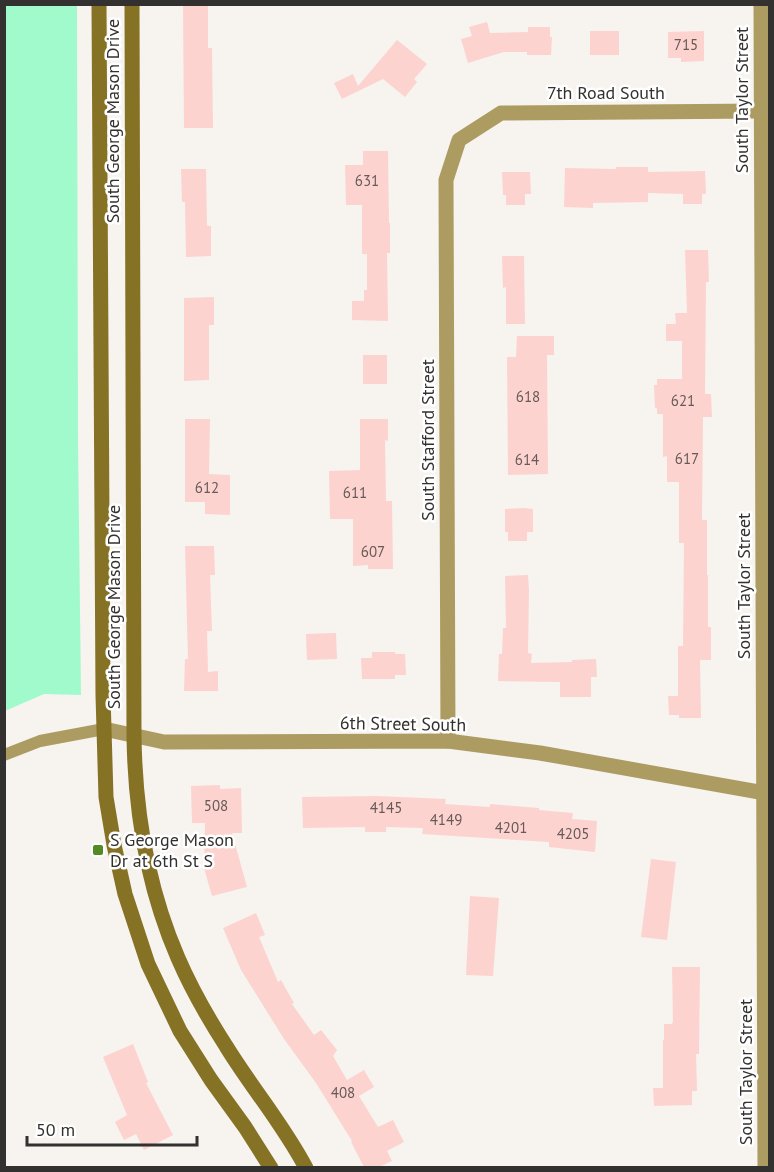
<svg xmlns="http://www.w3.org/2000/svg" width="774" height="1172" font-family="'PT Sans',sans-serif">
<rect width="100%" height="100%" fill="#f7f3ef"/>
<path fill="#a1facb" d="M5,4L77,5L78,441L81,695L44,694L5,711Z"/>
<g fill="#fdd3d0">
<path d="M183,4H208V48H212L213,128H184Z"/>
<path d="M487,22L490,33L528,32V27H550V37H552L551,55H527V52H504L468,63L461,39L472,36L469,27Z"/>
<rect x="590" y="31" width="29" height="24"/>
<path d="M704,31V61L681,62V58H668V32Z"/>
<path d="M397,40L427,64L414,79L417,82L405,97L383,79L342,99L334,83L353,74L358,86Z"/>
<path d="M363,151H388L389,223H390V253H387L388,321L352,320V301H364V290H367V254H362V205H346L345,165H363Z"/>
<path d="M616,167H648V172L705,171L706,194H702V204H683V194L648,193V202L593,203V208L564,207L565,168L616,169Z"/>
<path d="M181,169H206L207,226H211V256L186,257L185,202H182Z"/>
<path d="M502,172H530L531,194H525V205H506V195H503Z"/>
<path d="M685,250H708L709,282H706L705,394H711L712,417H703L702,520H707V575H708V627H711V660H700L701,718H679V715H669L668,696H678V646H683L684,543H679V482H667V456L663,457V414H657V408H655L654,385H657V379H682V341H666V324H676L675,313H687Z"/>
<path d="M502,256H524L525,324H506V287L503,288Z"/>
<path d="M214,297V325H209V380L184,381V298Z"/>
<path d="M517,336H554V355H547L548,474L508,475L507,357H516Z"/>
<rect x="363" y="355" width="24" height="29"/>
<path d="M185,419H210L209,474L230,475V515L205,514V502H185Z"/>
<path d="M360,419H388V441L385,440L386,501H392L393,569H368V565L353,566V519H330L329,471L360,470Z"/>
<path d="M524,508L533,509V532H527V541H508V532H505V509Z"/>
<path d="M185,546H214L215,575H210L212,631H207L208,672L218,671V691H184L185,659H188Z"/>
<path d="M528,575L529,590L528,653L532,654L531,663L572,662V660L596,659L597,677H591V697H560V682L498,681L499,654H502L503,628H506L505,576Z"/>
<path d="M336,633L337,659L307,660L306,634Z"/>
<path d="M372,652H395V654H405L406,675H395V679H362L361,658H372Z"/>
<path d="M220,785V789L241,788L242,833H232L247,887L212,896L204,868L205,823H192L191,786Z"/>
<path d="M376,796L446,799L445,804L490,807V804L539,808V810L573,813L572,819L597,821L595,852L549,847V842L422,834L423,828L386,827V832H365V827L303,828L302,797Z"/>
<path d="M651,859L676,862L667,940L641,937Z"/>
<path d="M470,896L499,898L493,976L466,975Z"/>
<path d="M256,913L265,935L259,937L278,982L281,980L294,1003L292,1004L314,1035L321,1030L337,1050L333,1056L347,1080L364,1070L374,1087L359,1096L378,1127L393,1120L404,1142L387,1151L392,1161L379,1167H364L351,1142L352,1141L316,1083L284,1039L241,970L223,928Z"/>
<path d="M672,967H700L699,1054H696L697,1091H692V1105L654,1106L653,1088H663V1040H664V1024H672L673,1021Z"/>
<path d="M133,1044L148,1082L146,1083L173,1135L144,1150L136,1134L124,1140L115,1122L127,1115L103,1057Z"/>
</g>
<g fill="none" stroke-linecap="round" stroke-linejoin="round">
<path stroke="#ad9c62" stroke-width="12" d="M4,755L40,741L104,729"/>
<g stroke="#ad9c62" stroke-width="15">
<path d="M761,4L765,1168"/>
<path d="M104,729L164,742L448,741L540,753L770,794"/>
<path d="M448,741L446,180L459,140L501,113L761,111"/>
</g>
<g stroke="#867225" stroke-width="15">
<path d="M99,4L103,695L106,797L114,845L125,894L148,964L180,1031L211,1080L245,1127L271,1168"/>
<path d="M132,4L134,736C135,811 148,889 178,958C191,988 208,1018 226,1046C251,1087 283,1124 306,1168"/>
</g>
</g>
<rect fill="#538a24" stroke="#fff" stroke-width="2" x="92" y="844" width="12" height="12" rx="3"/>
<g text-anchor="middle" stroke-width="5" stroke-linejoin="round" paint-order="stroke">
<g font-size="15" fill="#655a57">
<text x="686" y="50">715</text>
<text x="367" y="186">631</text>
<text x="528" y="402">618</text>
<text x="683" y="406">621</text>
<text x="687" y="464">617</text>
<text x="527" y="465">614</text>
<text x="207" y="493">612</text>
<text x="355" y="498">611</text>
<text x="373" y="557">607</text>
<text x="216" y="811">508</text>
<text x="386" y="813">4145</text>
<text x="446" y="825">4149</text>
<text x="511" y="833">4201</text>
<text x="573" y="839">4205</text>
<text x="343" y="1098">408</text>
</g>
<g font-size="18" fill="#32312f" stroke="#fff">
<text x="606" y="99">7th Road South</text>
<text transform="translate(742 100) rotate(-90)" y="6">South Taylor Street</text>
<text transform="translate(113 121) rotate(-90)" y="6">South George Mason Drive</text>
<text transform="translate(428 440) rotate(-90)" y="6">South Stafford Street</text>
<text transform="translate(744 586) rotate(-90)" y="6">South Taylor Street</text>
<text transform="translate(114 607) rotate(-90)" y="6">South George Mason Drive</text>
<text transform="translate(403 724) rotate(1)" y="6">6th Street South</text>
<text transform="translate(746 1072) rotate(-90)" y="6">South Taylor Street</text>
</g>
<g font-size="18" fill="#32312f" stroke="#fff" text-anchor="start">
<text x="110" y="846">S George Mason<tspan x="110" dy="21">Dr at 6th St S</tspan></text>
</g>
</g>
<rect width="774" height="1172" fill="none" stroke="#32312f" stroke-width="12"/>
<path d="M27 1136v9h170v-9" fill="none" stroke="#32312f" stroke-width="3"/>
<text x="36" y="1136" font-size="18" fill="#32312f" stroke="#ffffff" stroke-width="4.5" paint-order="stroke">50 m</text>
</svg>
